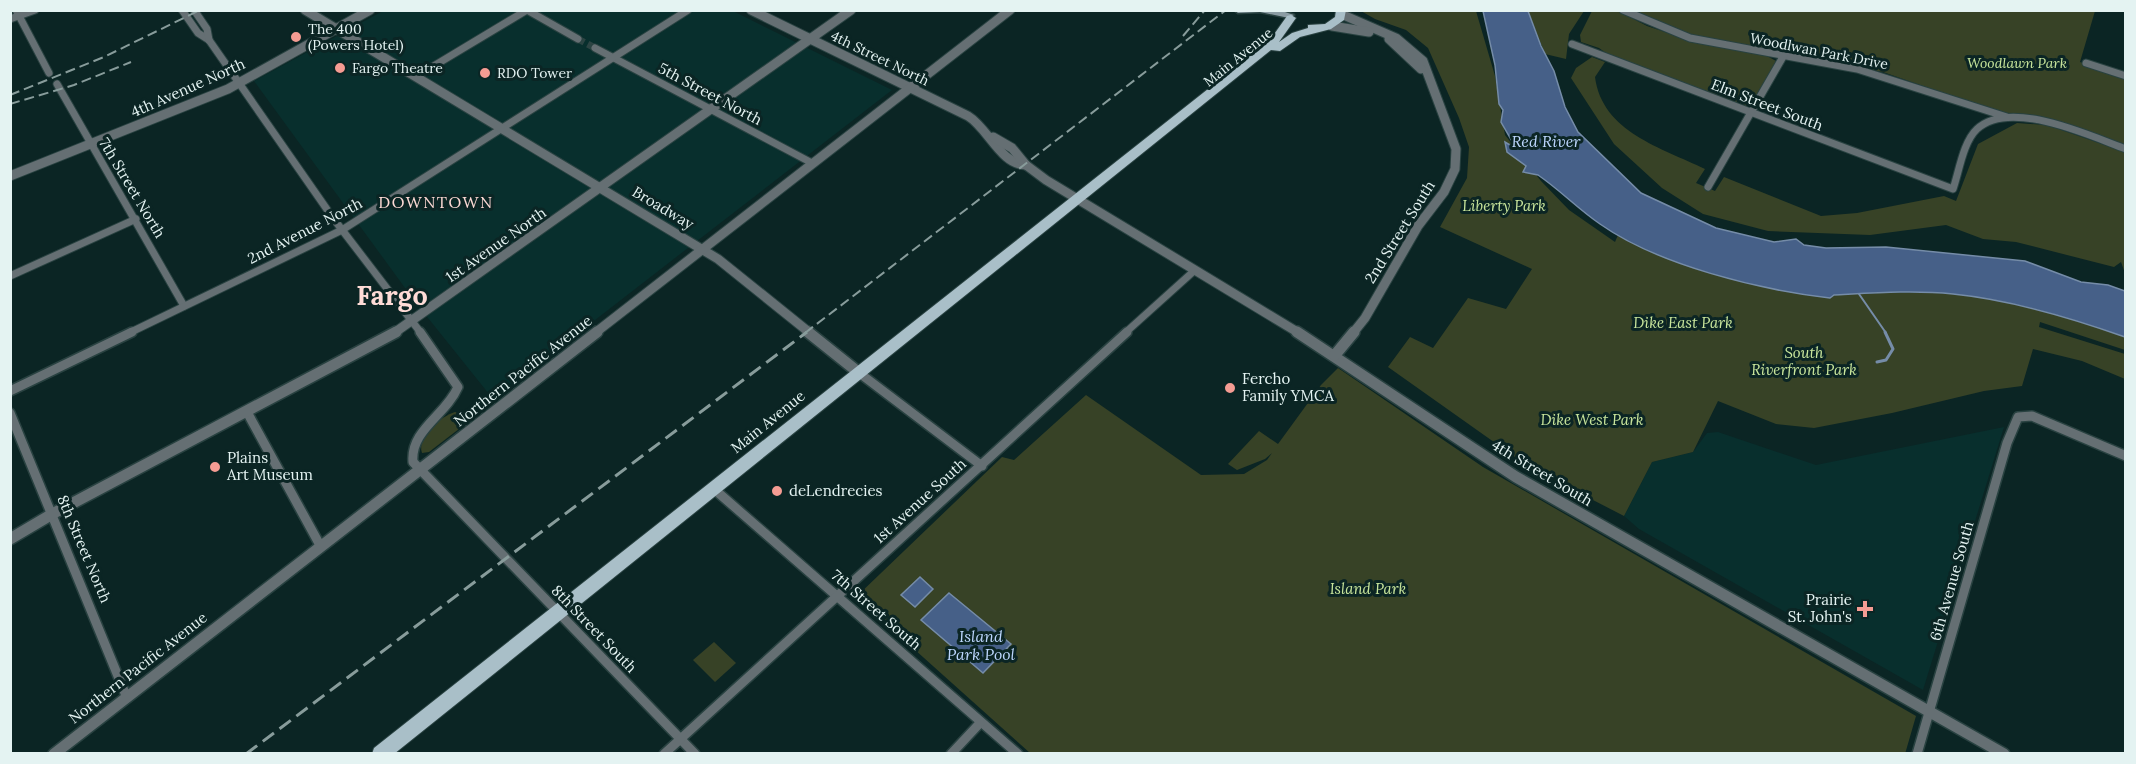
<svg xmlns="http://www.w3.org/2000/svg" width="2136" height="764" font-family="Lora,serif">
<rect width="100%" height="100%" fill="#0b2524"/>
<g fill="#082f2d">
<path d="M731,10L892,90L493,399L416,303L254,81L383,11Z"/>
<path d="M2004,427L1923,690L1639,529L1624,516L1652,462L1693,452L1707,433L1718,432L1816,465Z"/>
</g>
<g fill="#374226">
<path d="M1361,11H1476L1495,76L1505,135L1541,181L1569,210L1615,242L1618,235C1684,267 1757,290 1830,298L1834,295C1873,293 1913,291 1953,294C2012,300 2069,317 2125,337V350L2040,322L2039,327L2125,354V379L2082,361L2033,349L2022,386L1984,391L1892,413L1814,428L1776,424L1718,401L1693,452L1652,462L1624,516L1529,467L1388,367L1410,337L1433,348L1468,298L1506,309L1532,269L1440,227L1467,178L1469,147L1459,118L1428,48L1406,30L1375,19Z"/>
<path d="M1528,11H1584L1569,34L1566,59L1545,54Z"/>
<path d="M1592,11H1618L1647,26L1686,39L1767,56L1776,61L1775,65L1754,102L1745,106L1613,58L1599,48L1581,42L1580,35Z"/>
<path d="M1629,11H2095L2080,62L2125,79V146L2047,119L2003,114L1883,72L1692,37Z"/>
<path d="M1592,57L1605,62L1595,77C1602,132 1662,148 1705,169L1696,183L1715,191L1724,177L1821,216L1857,213L1944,196L1956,201L1978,144L2017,123L2047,125L2125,152V273L2121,262L2114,267L2016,242L1983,239L1946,225L1870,235L1768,231L1703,214L1662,188L1614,144L1571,78L1576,68Z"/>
<path d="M1338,368L1483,467L1916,716L1905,754L1030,753L856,597L1002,457L1014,460L1086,395L1201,475L1244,474L1267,460L1272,453L1265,459L1237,470L1228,464L1259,431L1278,444L1321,385Z"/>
<path d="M455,412L462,414L468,422L429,452L422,453C416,437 441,416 455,412Z"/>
<path d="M714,642L736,663L715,682L693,660Z"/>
</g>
<g fill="#466088" stroke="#758ca8" stroke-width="1.5">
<path d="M1483,11H1528L1541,46L1554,71L1565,107L1578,132L1641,193L1716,228L1774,242L1796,239L1804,245L1826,248L1886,247L2025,261L2081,282L2108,285L2125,291V337C2069,317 2012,300 1953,294C1913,290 1873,293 1834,295L1830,298C1760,290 1658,265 1600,224C1578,209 1560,190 1538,175L1523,172L1526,166L1507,152L1505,142L1510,145L1513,143L1501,122L1503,110L1499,104L1495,65Z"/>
<path d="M920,577L933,589L915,607L901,595Z"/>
<path d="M949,593L1011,644L983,673L921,620Z"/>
</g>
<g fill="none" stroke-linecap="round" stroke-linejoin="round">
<path stroke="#758ca8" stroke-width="2" d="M1859,294L1886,333"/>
<path stroke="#758ca8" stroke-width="3" d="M1877,362L1886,360L1893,349L1885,332"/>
<path stroke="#2c4443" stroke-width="7" stroke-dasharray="7 4" stroke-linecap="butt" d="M578,39L595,48"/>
<defs>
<g id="minor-far1">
<path d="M16,10L49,73"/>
<path d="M182,10L198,33L209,40L333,218L421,333"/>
<path d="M194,10L207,29L209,40"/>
<path d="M527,10L578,39"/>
<path d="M1623,10L1690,38L1857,69L2007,117"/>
<path d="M10,19L35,10"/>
<path d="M1572,44L1953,189C1959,172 1963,142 1977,129C2010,98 2090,136 2126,149"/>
<path d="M595,48L812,163"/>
<path d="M2086,63L2126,76"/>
<path d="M417,76L527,10"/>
<path d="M57,84L184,306"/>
<path d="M1708,187L1784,55"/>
<path d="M10,276L136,219"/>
<path d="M129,333L342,230L688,10"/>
<path d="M1125,333L1195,270"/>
</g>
<g id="minor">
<path d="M420,332L458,387C446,415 410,430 413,462L695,754"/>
<path d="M858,372L982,466"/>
<path d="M10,391L132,332"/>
<path d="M247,412L321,547"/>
<path d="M10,413L127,698"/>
<path d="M714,489L1018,754"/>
<path d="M664,754L1127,332"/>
<path d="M951,754L980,723"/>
<path d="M1917,754L2007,443L2018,417L2032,416L2126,456"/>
</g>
<g id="tertiary-far1">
<path d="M305,10L718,259L810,333"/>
<path d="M751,10L968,116C988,128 1001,165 1026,165"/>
<path d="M1341,14L1396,38L1423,61L1456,149L1455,169L1444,192L1418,226L1365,318L1353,333"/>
<path d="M1332,26L1369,32"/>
<path d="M1389,39L1421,69"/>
<path d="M993,137L1012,148L1026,165L1046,180L1299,333"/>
<path d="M10,176L228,89L370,10"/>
<path d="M394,333L851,10"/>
<path d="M595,333L1010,10"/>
</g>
<g id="tertiary">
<path d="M808,332L858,372"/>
<path d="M1297,332L1516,477L2004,754"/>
<path d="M1335,355L1354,332"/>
<path d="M10,539L54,513L396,332"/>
<path d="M54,754L597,332"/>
</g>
<path id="secondary" d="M1234,10H1279L1294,15L1289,18L1260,12L1238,13Z"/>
<path id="primary" d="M1336,10H1346L1344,20L1331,29L1300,37L1280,51L1271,50L394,754H372L374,748L1270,40L1287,16L1291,15L1296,18L1279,42L1292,33L1308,28V25L1325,24L1335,17Z"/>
</defs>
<use href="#minor-far1" stroke="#294241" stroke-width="9"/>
<use href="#minor" stroke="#294241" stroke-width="12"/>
<use href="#tertiary-far1" stroke="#294241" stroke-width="11"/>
<use href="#tertiary" stroke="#294241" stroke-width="14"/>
<use href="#secondary" stroke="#294241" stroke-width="3"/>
<use href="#primary" stroke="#294241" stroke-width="2"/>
<use href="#minor-far1" stroke="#656f73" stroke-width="7"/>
<use href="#minor" stroke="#656f73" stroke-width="9"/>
<use href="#tertiary-far1" stroke="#656f73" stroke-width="9"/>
<use href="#tertiary" stroke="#656f73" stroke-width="11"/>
<use href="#secondary" fill="#8b9ca3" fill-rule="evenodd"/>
<use href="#primary" fill="#a9bfc8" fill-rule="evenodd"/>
<g stroke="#889c9b" stroke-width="2" stroke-dasharray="10 5" stroke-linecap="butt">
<path d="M1183,36L1205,10"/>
<path d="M10,95L104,57L200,10"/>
<path d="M10,104L74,85L131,62"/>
<path d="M805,333L1226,10"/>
</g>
<path stroke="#889c9b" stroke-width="3" stroke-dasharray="14 7" stroke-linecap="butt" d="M246,754L807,332"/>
</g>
<g fill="#f59c93" stroke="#0b2524" stroke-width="2">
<circle cx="296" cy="37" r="6"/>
<circle cx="340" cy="68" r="6"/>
<circle cx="485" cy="73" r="6"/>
<circle cx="1230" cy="388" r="6"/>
<circle cx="215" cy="467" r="6"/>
<circle cx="777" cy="491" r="6"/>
<path d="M1862 600h6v6h6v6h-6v6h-6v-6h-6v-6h6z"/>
</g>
<g text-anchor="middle" stroke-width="6" stroke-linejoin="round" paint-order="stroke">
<g font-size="14" fill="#e4f3f2" stroke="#0b2524" text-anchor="start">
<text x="308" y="34">The 400<tspan x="308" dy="16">(Powers Hotel)</tspan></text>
<text x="352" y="73">Fargo Theatre</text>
<text x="497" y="78">RDO Tower</text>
</g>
<g font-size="14" fill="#e4f3f2" stroke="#0b2524">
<text transform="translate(1819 51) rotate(11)" y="5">Woodlwan Park Drive</text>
<text transform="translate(1238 57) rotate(-39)" y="5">Main Avenue</text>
<text transform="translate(880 58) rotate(26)" y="5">4th Street North</text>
</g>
<g font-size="14" font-style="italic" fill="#c9e69c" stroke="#0b2524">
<text x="2017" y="68">Woodlawn Park</text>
</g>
<g font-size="15" fill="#e4f3f2" stroke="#0b2524">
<text transform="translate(188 88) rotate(-24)" y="5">4th Avenue North</text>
<text transform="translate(710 94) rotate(28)" y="5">5th Street North</text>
<text transform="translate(1767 105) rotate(21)" y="5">Elm Street South</text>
<text transform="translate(132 188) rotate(59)" y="5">7th Street North</text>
<text transform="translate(663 208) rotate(31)" y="5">Broadway</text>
<text transform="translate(305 231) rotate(-27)" y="5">2nd Avenue North</text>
<text transform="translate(1400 232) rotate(-58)" y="5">2nd Street South</text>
<text transform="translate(496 245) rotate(-35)" y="5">1st Avenue North</text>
<text transform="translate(523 371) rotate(-38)" y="5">Northern Pacific Avenue</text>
<text transform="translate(768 422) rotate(-39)" y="5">Main Avenue</text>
<text transform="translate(1542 473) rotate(31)" y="5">4th Street South</text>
<text transform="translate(920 501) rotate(-42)" y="5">1st Avenue South</text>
<text transform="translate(84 549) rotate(67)" y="5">8th Street North</text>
<text transform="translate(1952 581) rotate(-74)" y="5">6th Avenue South</text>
<text transform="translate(876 610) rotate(41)" y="5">7th Street South</text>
<text transform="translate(594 629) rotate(46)" y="5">8th Street South</text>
<text transform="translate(138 668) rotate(-38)" y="5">Northern Pacific Avenue</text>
</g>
<g font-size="15" font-style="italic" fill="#c9e69c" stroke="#0b2524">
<text x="1504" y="211">Liberty Park</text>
<text x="1683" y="328">Dike East Park</text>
<text x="1804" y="358">South<tspan x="1804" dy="17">Riverfront Park</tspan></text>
<text x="1592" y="425">Dike West Park</text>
<text x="1368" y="594">Island Park</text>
</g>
<g font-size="15" fill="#e4f3f2" stroke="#0b2524" text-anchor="start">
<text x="1242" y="384">Fercho<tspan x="1242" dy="17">Family YMCA</tspan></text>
<text x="227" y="463">Plains<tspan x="227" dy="17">Art Museum</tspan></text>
<text x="789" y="496">deLendrecies</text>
<text x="1852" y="605" text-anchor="end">Prairie<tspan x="1852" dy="17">St. John's</tspan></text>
</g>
<g font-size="16" font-style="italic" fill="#bcd6fd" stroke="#0b2524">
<text x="1546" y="147">Red River</text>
<text x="981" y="642">Island<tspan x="981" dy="18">Park Pool</tspan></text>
</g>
<g font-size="16" letter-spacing="1.5" fill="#fedbd6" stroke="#0b2524">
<text x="436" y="208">DOWNTOWN</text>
</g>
<g font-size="27" font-weight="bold" fill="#fedbd6" stroke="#0b2524">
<text x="392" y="305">Fargo</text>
</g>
</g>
<rect width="2136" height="764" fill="none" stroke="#e4f3f2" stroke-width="24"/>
</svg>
